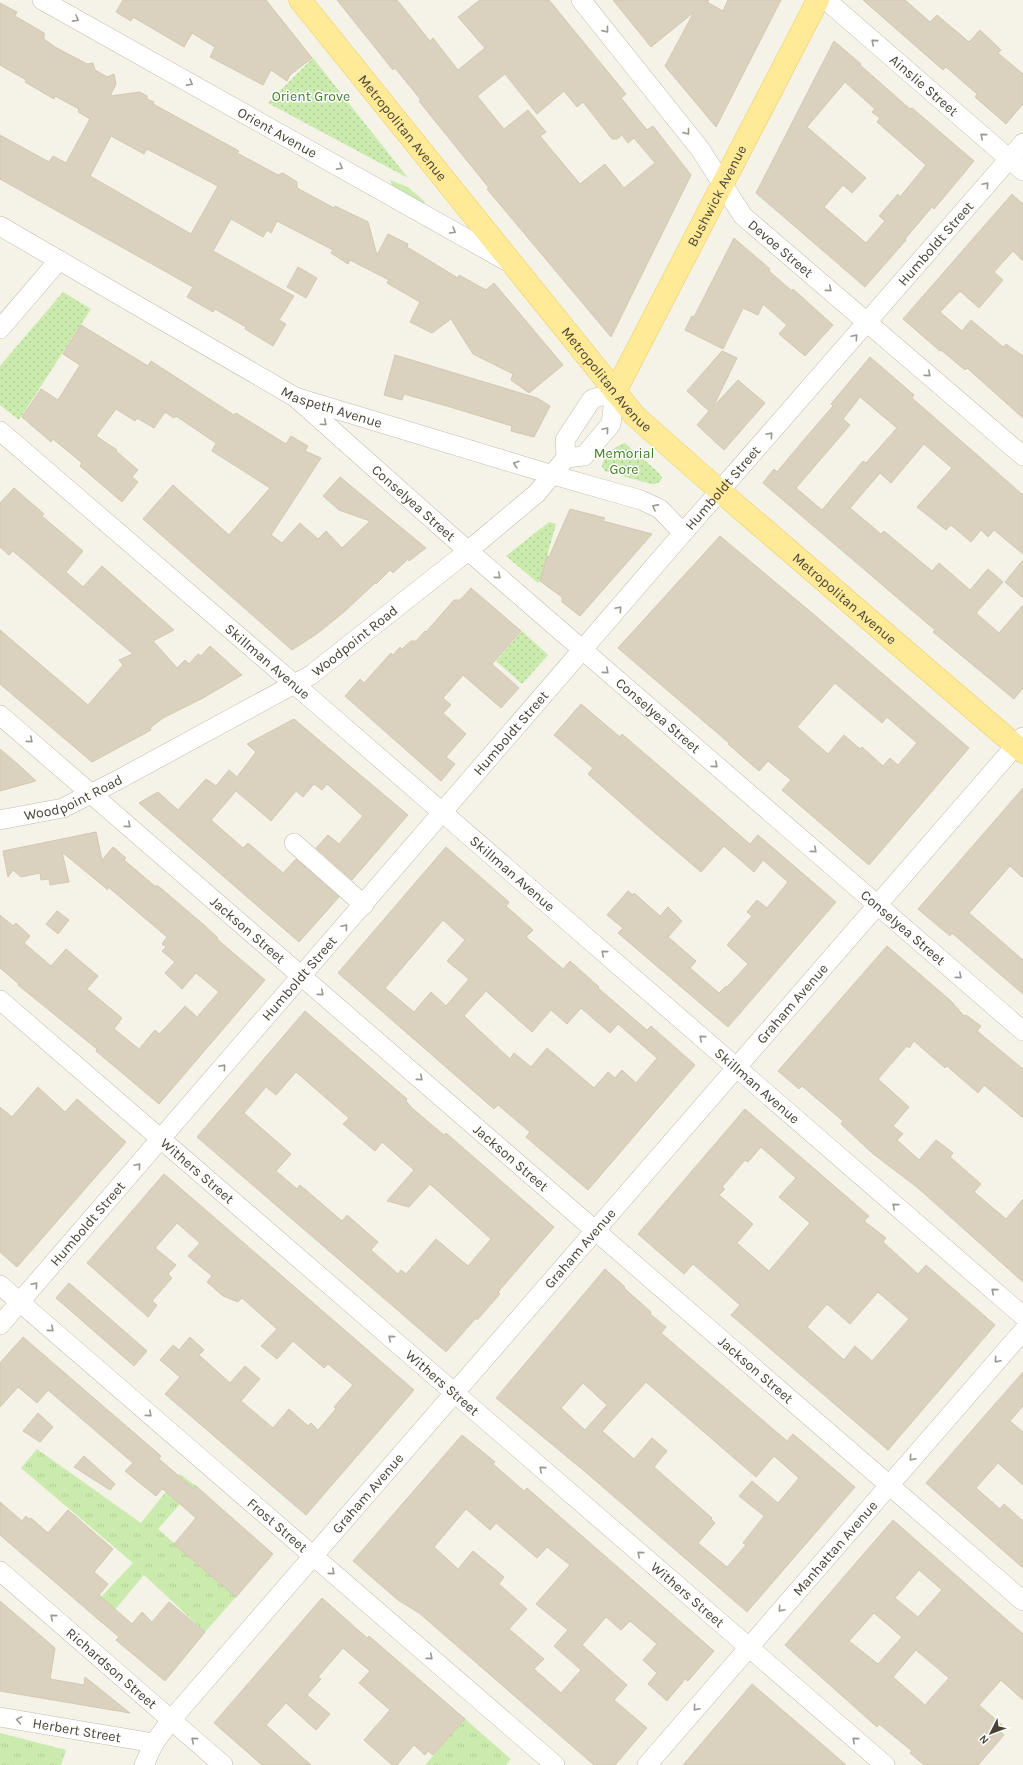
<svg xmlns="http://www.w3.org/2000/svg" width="1023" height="1765" font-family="Karla,sans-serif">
<defs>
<pattern id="grass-tufts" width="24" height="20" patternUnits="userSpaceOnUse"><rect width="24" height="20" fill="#cbebae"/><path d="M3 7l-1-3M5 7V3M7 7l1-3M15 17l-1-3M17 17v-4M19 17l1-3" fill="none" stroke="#b0cb96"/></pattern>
<pattern id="garden-dots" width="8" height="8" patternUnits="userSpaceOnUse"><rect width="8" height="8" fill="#cbebae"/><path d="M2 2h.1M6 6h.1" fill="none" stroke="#b0cb96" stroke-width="1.8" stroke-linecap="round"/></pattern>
</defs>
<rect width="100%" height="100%" fill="#f5f2e8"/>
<g fill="url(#grass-tufts)">
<path d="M390,180L408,187L425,202L423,205L393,188Z"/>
<path d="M37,1449L141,1523L180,1474L196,1486L158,1529L236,1597L205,1632L144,1575L103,1624L88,1611L133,1563L21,1468Z"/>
<path d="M465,1719L511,1759L506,1765H425Z"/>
<path d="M0,1733L66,1750L61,1765H0Z"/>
</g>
<g fill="url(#garden-dots)">
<path d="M313,58L408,178L268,103Z"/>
<path d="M63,292L91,309L19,420L0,405V366Z"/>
<path d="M625,443L659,473L662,477C660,483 658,484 651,484L605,471L602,467C602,457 616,445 625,443Z"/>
<path d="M549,522L556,524L540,581L538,583L506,556Z"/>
<path d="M522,631L548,655L522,684L496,661Z"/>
</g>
<g fill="#dad2bf" stroke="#d3c8af" fill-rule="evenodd">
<path d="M123,0H266L312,58L290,75L287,81L271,70L263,85L210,57L215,47L192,33L184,47L133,17L131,21L116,12Z"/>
<path d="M337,0H397L430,41L433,38L458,70L485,48L458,17L480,0H549L626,94L621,98L647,130L653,126L691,175L611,337L487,189L489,188L419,101L421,100L395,68L393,70ZM505,74L537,114L564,91L577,107L583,102L612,139H617L622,135L628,143L634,138L655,163L624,188L605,164L580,184L540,136L546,132L528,110L504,129L477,96Z"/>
<path d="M613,0H709L707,2L723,11L728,0H781L716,127L665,66L694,12L651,47Z"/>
<path d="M863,0H905L930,22L937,15L969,42L980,30L1001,50L998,53L1023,74V104L1006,124L975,97L977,94L946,67L943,70Z"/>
<path d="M0,3L17,12L15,16L44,33V39L55,47L87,64L93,63L95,70L107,77L114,74L116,84L110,96L140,92L147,96V99L154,102L153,104L239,151L237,153L278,175L283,173L297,182V188L334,208L335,206L368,222L377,255L388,234L408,244L407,247L458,278L459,275L486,290L494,283L563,365L529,393L511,380L513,374L473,354L451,319L432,333L410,322L420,302L387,283L389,280L350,260L348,264L331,253L333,250L277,221L271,233L267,230L263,237L231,219L213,251L294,296L279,320L286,324L273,346L245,329L246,327L215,309L213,312L187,297L193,287L0,179V135L49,162L53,156L66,163L90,119L78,112L79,109L55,96L54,99L25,82L26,80L0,65ZM111,136L144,154L147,149L218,186L191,234L90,176Z"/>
<path d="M834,41L861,64L860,65L910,109L912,108L974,161L934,209L932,207L905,239L906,240L865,287L756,193ZM845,82L875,109L872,112L880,118L877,122L926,165L900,197L898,194L879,216L885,221L866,243L824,207L843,185L852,193L866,178L807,127Z"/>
<path d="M1012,194L1023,204V261L1013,251L994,272L1003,280L979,308L960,291L940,312L962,331L971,320L1003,347L1006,344L1023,356V418L967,368L965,370L941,350L940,351L903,319Z"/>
<path d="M734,238L770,269L769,271L792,291L793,289L833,325L805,356L779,334L787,325L763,304L758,315L743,308L723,349L685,330L692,316L694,317Z"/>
<path d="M298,267L317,278L306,298L287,287Z"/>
<path d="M81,325L148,366L151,361L234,415L236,413L286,444L291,436L308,446L305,451L321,458L271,535L282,543L300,523L318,539L326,531L342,548L370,521L339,510L323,496L340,477L426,548L409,561L408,559L393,573L390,570L376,584L375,583L344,612L318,633L292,650L143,519L173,485L229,535L270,488L212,451L216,443L176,416L174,418L165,412L154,428L137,418L135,421L116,409L96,436L117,450L116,451L138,470L132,477L138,482L122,502L80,466L82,463L53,439L51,442L22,417L41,389L58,400L80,365L63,354Z"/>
<path d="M722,351L737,358L713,407L738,380L765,403L724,450L697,425L709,411L687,391Z"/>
<path d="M395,355L537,398L550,406L534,437L511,431L512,426L447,406L404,394L402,400L384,395Z"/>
<path d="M870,357L914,395L912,398L1023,495V554L994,530L988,537L981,530L971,542L951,525L946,530L917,507L952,468L924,444L891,483L880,473L850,508L881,534L884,531L932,571L939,563L970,590L988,569L1003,582L976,613L999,633L1023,605V688L1014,699L933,632L935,630L763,483L774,469L777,472L808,435L833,406L831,404ZM860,397L897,428L866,463L863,461L822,510L796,488L850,425L843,419Z"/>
<path d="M14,488L44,514L42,516L83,551L66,572L83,587L102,566L174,630L153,641L177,668L185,660L189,664L198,654L201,656L210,646L242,675L203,698L163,718L150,728L151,730L92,762L0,684V630L88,705L123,665L119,660L133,654L13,551L9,555L0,547V503Z"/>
<path d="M570,509L605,518L603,521L652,534L580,616L562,602V597L540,581L547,556L549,557Z"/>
<path d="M720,536L812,613L969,748L869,865L782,790L791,780L780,771L768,761L759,771L728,744L729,743L618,648ZM835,683L882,723L887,717L917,743L898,765L890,758L883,766L862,747L860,749L844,735L828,754L797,727Z"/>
<path d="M1023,560V598L1005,582Z"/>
<path d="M471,588L521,631L492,664L519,688L501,708L463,675L443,698L451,705L443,713L466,734L446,757L455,764L441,781L345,696L360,679L364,683L391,653L393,655L400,647L402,649L411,641H416L425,631L426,632L454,600H460Z"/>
<path d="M581,704L620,737L622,734L750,844L758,835L836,902L728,1027L618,933L623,928L607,915L628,891L633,895L634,893L660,916L668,907L682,921L668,937L696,961L690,968L719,993L726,986L727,987L748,964L727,945L752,916L747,912L757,900L767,908L788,882L763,860L754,872L724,846L701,872L640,820L588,774L593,768L554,735Z"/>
<path d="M294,719L408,815L352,880L316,848L328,835L339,844L363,816L327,784L322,790L314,784L303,797L296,791L271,821L236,791L211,820L243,848L248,843L283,873L296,859L339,897L299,942L139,803L158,792L178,810L206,779L216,786L229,770L237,777L256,752L247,744Z"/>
<path d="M0,749L20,766L36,781L0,791Z"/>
<path d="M1023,788V878L1010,866L969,913L1023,960V994L952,933L950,936L918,909Z"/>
<path d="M96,832L102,860L113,847L126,858L124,860L156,887L157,885L204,925L218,938L217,939L265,980L159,1104L96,1051L97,1049L18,985L19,984L0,968V915L13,926L16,923L30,936L24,943L51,966L66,949L98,976L87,989L122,1018L114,1029L139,1049L155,1030L159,1034L165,1028L185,1006L197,1017L219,992L196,973L182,989L165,973L175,962L162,951L166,947L162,944L167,937L107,886L108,890L62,852L69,882L50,885L49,879L41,880L40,873L21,877L13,870L8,877L3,851Z"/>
<path d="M446,847L509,902L506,906L533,930L526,937L563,969L570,961L599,987L598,988L647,1030L651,1026L695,1065L588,1190L526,1137L530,1132L498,1105L494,1109L338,973ZM443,920L465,940L447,961L469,979L446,1006L431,992L414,1012L385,988ZM486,991L532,1032L551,1010L567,1024L581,1008L610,1033L618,1024L657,1058L636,1083L622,1070L615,1078L608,1072L594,1088L547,1048L531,1067L514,1053L510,1059L464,1016Z"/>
<path d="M57,911L69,920L58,934L46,924Z"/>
<path d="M887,946L951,1001L964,1016L966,1015L981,1026L977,1031L1023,1069V1118L984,1085L978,1093L947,1066L945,1068L914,1041L909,1048L907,1046L878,1079L909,1107L893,1126L903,1134L897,1140L919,1160L936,1140L953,1153L950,1157L981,1184L974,1192L1006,1219L1023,1199V1282L918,1188L872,1153L841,1124L843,1121L802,1086L799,1089L778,1071Z"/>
<path d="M305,1011L407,1099L406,1101L412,1108L426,1120L444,1135L446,1133L554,1227L498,1292L500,1294L477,1320L476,1318L446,1352L197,1137ZM296,1072L349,1118L343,1124L375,1151L382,1142L414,1170L387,1201L409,1207L430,1184L491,1239L468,1266L436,1239L406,1274L401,1270L398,1274L371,1250L378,1242L347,1215L342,1221L300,1185L297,1189L276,1171L291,1154L244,1113L266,1087L276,1095Z"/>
<path d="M38,1087L65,1112L77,1099L126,1142L17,1267L0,1252V1107L12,1117Z"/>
<path d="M745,1109L869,1216L864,1221L886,1238L883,1242L918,1274L926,1265L995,1325L888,1450L731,1315L740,1305L715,1283L693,1264L684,1274L638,1234ZM761,1147L796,1178L779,1197L810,1223L769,1271L737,1243L753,1224L719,1195L725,1189L722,1187L745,1160L748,1162ZM878,1292L909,1319L872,1361L855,1346L844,1360L807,1327L827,1304L850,1324Z"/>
<path d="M164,1174L414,1390L306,1515L165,1394L180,1377L160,1360L173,1345L179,1350L190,1337L204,1350L199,1355L230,1383L245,1366L260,1379L241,1401L273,1428L289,1409L308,1426L311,1423L318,1430L336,1409L334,1407L353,1385L328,1364L324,1368L293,1341L277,1359L261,1346L277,1329L242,1298L238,1302L223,1296L207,1282L212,1276L188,1256L200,1243L177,1223L155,1248L176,1265L168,1274L172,1278L152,1301L157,1305L148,1317L87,1263Z"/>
<path d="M605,1269L625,1287L624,1288L651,1312L650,1314L666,1327L661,1333L787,1441L793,1434L855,1487L747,1612L589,1475L496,1398ZM646,1382L756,1477L774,1456L799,1478L778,1503L752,1481L739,1496L764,1516L743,1543L746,1545L727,1567L698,1543L715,1523L711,1519L712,1518L654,1467L667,1451L652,1438L634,1459L602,1431ZM583,1383L607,1405L585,1430L561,1408Z"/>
<path d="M69,1283L147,1351L134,1366L56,1298Z"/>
<path d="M23,1337L161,1456L159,1459L194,1489L196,1486L273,1554L236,1597L174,1544L196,1518L164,1490L162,1489L156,1496L125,1471L133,1463L48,1390L37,1403L18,1387L0,1407V1363Z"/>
<path d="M1023,1372V1406L1010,1421L1023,1432V1485L998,1463L976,1488L1000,1509L1004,1504L1023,1521V1568L926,1483Z"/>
<path d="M38,1413L53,1427L40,1442L23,1431Z"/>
<path d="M462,1435L495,1462L493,1464L524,1491L527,1488L714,1651L688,1681L685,1679L667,1701L648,1684L657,1673L643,1660L657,1644L630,1621L621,1630L606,1617L582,1645L627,1685L614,1700L647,1728L615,1765H594L419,1613L398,1600L353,1561ZM466,1509L490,1530L496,1523L537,1558L547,1547L570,1565L536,1604L568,1630L554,1646L581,1670L561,1693L534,1669L544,1659L509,1629L527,1609L499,1584L504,1577L473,1551L458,1569L434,1547Z"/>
<path d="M84,1456L115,1484L110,1490L74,1467Z"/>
<path d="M0,1502L22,1521L26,1516L29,1519L31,1518L48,1533L68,1510L113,1549L94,1572L108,1584L99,1595L132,1624L142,1612L152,1622L169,1602L205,1632L165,1681L116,1640L119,1637L0,1535Z"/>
<path d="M893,1520L1023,1634V1700L1001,1680L979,1705L1003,1726L999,1731L1004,1735L978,1765H924L910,1753L912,1751L879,1724L877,1727L785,1645ZM919,1570L942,1590L918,1617L895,1598ZM874,1613L902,1637L878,1664L849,1641ZM916,1650L949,1678L925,1705L893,1677Z"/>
<path d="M322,1598L367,1638L369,1636L465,1719L433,1755L428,1751L425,1755L414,1745L397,1765H392L364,1740L390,1710L359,1683L370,1671L343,1648L318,1677L321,1679L307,1695L330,1714L316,1730L286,1703L266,1725L311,1765H262L214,1723Z"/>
<path d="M0,1601L55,1648L50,1679L84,1685L85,1677L130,1713L0,1691Z"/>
<path d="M752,1684L830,1751L846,1765H683Z"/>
</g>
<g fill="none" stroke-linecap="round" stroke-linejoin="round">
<defs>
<g id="minor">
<path id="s1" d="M42,0L510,263"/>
<path id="s2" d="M581,0L700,149L743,216L1023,456"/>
<path id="s3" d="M826,0L1023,171"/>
<path id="s4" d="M0,226L295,397L553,475L641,500L660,509L683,533"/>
<path d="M0,329L59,260"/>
<path id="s5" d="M295,397L450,535L1023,1031"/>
<path id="s6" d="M0,431L315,702L1023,1316"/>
<path id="s7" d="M0,715L1023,1601"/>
<path id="s8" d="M0,820L63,808L116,781L311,675L468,551L537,493L566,458L565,440L592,399L615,392L611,424L584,456L566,458"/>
<path d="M294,843L364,905"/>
<path id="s9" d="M0,1000L885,1765"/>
<path id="s10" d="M0,1285L555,1765"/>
<path id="s11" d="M0,1325L683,533L1023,143"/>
<path id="s12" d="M0,1571L223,1765"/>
<path id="s13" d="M0,1717L154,1743"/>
<path id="s14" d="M144,1765L154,1743L171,1720L1023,737"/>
<path id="s15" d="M647,1765L1023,1331"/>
</g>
<g id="major">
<path id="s16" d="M300,0L635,416L721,492L1023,752"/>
<path id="s17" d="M615,392L818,0"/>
</g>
</defs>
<use href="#minor" stroke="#c1bbaa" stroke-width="20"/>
<use href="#major" stroke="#ebcc5f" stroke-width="23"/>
<use href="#minor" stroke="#fff" stroke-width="19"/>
<use href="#major" stroke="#ffea97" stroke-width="22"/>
</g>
<defs><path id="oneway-chevron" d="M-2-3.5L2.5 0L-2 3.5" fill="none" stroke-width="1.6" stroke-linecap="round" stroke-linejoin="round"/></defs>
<g stroke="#9b9890">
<use href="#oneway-chevron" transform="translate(76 19) rotate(29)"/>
<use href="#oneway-chevron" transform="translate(606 30) rotate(51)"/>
<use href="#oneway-chevron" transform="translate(874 42) rotate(-139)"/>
<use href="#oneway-chevron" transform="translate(190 83) rotate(29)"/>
<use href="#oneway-chevron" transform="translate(687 132) rotate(51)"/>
<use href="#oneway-chevron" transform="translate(983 136) rotate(-139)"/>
<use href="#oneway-chevron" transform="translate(340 167) rotate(29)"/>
<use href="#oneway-chevron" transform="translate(986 185) rotate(-49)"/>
<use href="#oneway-chevron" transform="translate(453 231) rotate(30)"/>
<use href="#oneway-chevron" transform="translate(829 289) rotate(40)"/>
<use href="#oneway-chevron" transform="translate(855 337) rotate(-49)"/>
<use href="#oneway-chevron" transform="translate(928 374) rotate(41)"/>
<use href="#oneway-chevron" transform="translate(324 423) rotate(42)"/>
<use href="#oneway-chevron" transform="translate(606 430) rotate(-50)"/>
<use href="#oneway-chevron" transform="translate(770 435) rotate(-49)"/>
<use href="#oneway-chevron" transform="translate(516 464) rotate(-163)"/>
<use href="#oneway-chevron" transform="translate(655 507) rotate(-151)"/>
<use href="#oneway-chevron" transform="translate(498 576) rotate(41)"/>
<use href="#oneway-chevron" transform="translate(619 609) rotate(-49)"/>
<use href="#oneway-chevron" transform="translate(606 671) rotate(41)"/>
<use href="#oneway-chevron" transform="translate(30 740) rotate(41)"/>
<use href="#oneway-chevron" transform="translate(715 765) rotate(41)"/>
<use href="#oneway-chevron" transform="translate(128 825) rotate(41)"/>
<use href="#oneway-chevron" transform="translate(814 850) rotate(41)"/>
<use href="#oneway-chevron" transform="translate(345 927) rotate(-49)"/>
<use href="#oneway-chevron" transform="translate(604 953) rotate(-139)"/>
<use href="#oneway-chevron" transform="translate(959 976) rotate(41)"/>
<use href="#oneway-chevron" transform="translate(321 993) rotate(41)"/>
<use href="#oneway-chevron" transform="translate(702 1038) rotate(-139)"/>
<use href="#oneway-chevron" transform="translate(223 1067) rotate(-49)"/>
<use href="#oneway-chevron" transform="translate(420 1078) rotate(41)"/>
<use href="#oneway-chevron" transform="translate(138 1166) rotate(-49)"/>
<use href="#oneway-chevron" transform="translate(895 1206) rotate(-139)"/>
<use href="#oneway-chevron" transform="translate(35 1285) rotate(-49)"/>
<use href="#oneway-chevron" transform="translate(994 1291) rotate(-139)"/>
<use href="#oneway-chevron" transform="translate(51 1329) rotate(41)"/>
<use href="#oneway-chevron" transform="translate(391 1338) rotate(-139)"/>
<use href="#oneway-chevron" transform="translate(997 1360) rotate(131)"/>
<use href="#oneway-chevron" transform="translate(149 1414) rotate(41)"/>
<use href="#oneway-chevron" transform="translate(912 1458) rotate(131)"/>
<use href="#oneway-chevron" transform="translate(542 1469) rotate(-139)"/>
<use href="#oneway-chevron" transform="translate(640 1554) rotate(-139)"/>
<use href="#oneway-chevron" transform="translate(332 1572) rotate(41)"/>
<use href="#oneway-chevron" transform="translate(781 1609) rotate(131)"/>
<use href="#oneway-chevron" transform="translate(53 1617) rotate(-139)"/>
<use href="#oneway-chevron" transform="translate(430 1657) rotate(41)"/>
<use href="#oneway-chevron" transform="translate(696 1708) rotate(131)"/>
<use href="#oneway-chevron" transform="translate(19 1720) rotate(-170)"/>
<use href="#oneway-chevron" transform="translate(194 1740) rotate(-140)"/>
<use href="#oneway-chevron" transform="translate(855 1740) rotate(-139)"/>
</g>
<g text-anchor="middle" stroke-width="3" stroke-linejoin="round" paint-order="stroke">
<g font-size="14" fill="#494336" stroke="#fff">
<text dy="5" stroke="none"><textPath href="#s3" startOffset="130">Ainslie Street</textPath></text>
<text dy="5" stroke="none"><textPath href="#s16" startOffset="164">Metropolitan Avenue</textPath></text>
<text dy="5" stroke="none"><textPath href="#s1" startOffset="270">Orient Avenue</textPath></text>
<text dy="5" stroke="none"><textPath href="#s17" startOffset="221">Bushwick Avenue</textPath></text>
<text dy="5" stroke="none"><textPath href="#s11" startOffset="1430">Humboldt Street</textPath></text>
<text dy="5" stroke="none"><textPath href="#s2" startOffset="320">Devoe Street</textPath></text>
<text dy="5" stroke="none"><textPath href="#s16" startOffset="488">Metropolitan Avenue</textPath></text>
<text dy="5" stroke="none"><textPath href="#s4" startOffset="379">Maspeth Avenue</textPath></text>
<text dy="5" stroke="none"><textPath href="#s11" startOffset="1106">Humboldt Street</textPath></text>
<text dy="5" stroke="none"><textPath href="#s5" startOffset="159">Conselyea Street</textPath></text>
<text dy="5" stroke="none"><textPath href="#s16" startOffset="812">Metropolitan Avenue</textPath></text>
<text dy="5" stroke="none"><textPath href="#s8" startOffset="401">Woodpoint Road</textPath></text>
<text dy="5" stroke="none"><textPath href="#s6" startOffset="353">Skillman Avenue</textPath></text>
<text dy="5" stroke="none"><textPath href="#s5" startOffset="483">Conselyea Street</textPath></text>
<text dy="5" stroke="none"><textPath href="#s11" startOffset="782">Humboldt Street</textPath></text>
<text dy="5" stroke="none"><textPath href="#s8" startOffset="77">Woodpoint Road</textPath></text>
<text dy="5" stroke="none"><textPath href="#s6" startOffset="677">Skillman Avenue</textPath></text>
<text dy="5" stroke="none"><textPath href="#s5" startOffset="807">Conselyea Street</textPath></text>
<text dy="5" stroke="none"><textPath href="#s7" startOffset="328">Jackson Street</textPath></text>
<text dy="5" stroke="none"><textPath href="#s11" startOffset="458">Humboldt Street</textPath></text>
<text dy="5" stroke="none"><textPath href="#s14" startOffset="1001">Graham Avenue</textPath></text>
<text dy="5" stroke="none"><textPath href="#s6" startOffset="1001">Skillman Avenue</textPath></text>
<text dy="5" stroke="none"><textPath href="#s7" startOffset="676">Jackson Street</textPath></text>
<text dy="5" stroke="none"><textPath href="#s9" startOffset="261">Withers Street</textPath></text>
<text dy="5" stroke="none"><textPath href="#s11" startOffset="134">Humboldt Street</textPath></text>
<text dy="5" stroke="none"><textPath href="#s14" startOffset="677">Graham Avenue</textPath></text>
<text dy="5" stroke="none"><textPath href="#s7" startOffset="1000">Jackson Street</textPath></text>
<text dy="5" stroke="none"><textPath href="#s9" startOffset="585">Withers Street</textPath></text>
<text dy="5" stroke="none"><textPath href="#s14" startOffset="353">Graham Avenue</textPath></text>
<text dy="5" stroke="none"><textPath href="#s10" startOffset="367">Frost Street</textPath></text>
<text dy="5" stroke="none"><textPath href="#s15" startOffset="287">Manhattan Avenue</textPath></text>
<text dy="5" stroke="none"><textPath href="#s9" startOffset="909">Withers Street</textPath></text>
<text dy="5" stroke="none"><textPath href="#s12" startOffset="148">Richardson Street</textPath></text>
<text dy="5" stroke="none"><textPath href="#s13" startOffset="78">Herbert Street</textPath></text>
</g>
<g font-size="14" fill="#407f25" stroke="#fff">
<text x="311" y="101">Orient Grove</text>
<text x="624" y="458">Memorial<tspan x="624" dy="16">Gore</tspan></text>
</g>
</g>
<g transform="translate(991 1733) rotate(228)" stroke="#ffffff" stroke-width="3" paint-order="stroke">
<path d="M0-3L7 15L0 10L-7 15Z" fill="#494336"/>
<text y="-6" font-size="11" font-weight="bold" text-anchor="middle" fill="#494336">N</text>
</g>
</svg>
